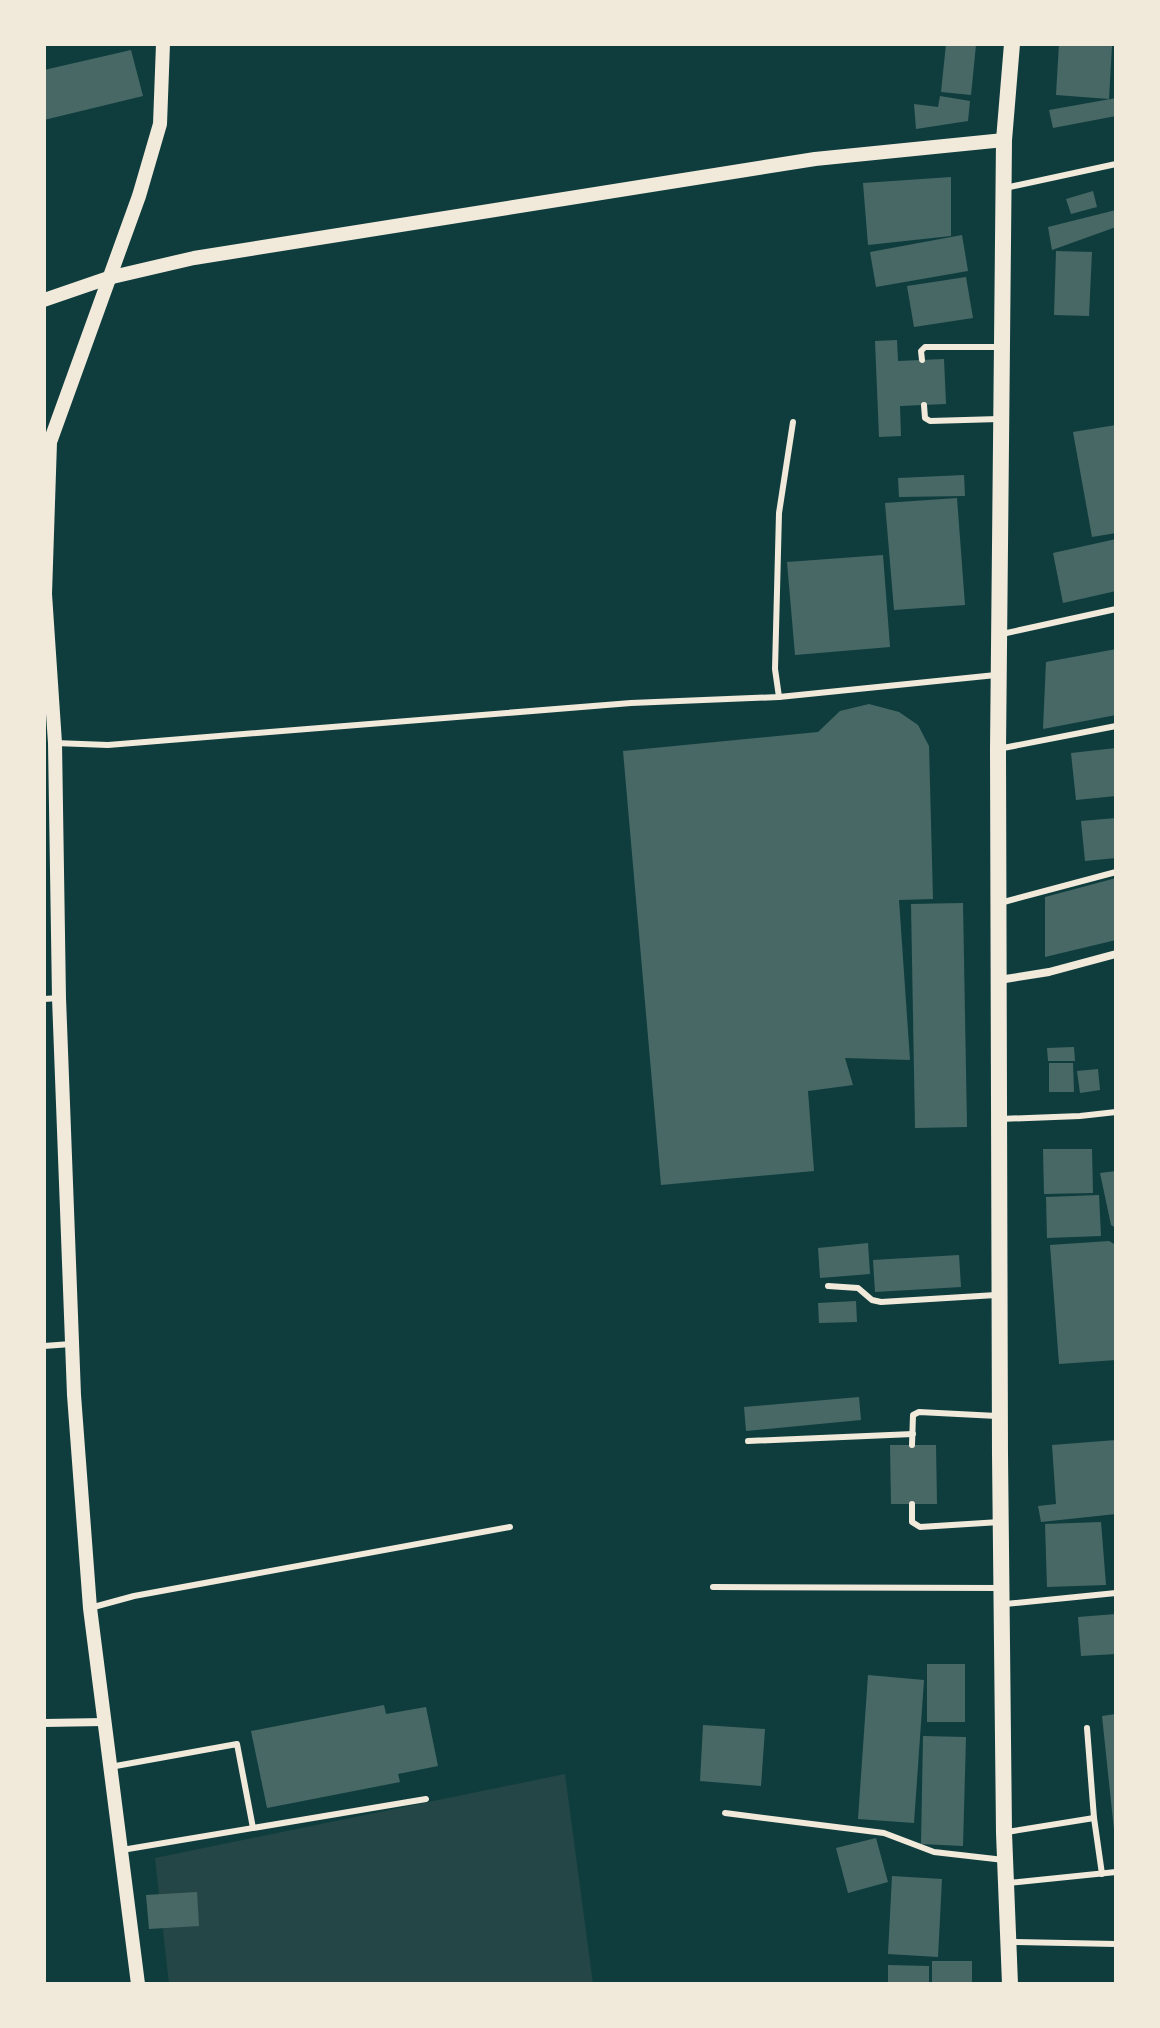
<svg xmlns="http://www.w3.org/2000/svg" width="1160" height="2028" font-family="Barlow,sans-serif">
<rect width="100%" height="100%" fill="#0f3d3e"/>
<path fill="#244646" d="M565,1774L593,1984H169L155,1858Z"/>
<g fill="#486865">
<path d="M946,44L976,45L971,95L941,92Z"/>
<path d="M1059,44L1112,46L1109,99L1056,95Z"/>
<path d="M131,50L143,96L44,120V70Z"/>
<path d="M940,96L970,101L968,121L916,129L914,104L938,107Z"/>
<path d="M1116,98V116L1053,128L1049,110Z"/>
<path d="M951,177V236L868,245L863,183Z"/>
<path d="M1093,191L1097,207L1071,214L1066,199Z"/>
<path d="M1116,210V227L1052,250L1048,227Z"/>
<path d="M962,235L968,271L876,287L870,252Z"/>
<path d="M1056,251L1092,252L1089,316L1054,315Z"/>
<path d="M966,277L973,318L914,327L907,286Z"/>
<path d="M897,340L898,361L944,359L946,404L900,406L901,436L879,437L875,341Z"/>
<path d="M1116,425V533L1092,537L1073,432Z"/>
<path d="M964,475L965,496L899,497L898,478Z"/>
<path d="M957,498L965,605L894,610L885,503Z"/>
<path d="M1116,539V591L1063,603L1053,553Z"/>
<path d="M883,555L890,647L795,655L787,562Z"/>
<path d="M1116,649V715L1043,729L1046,662Z"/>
<path d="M869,704L899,712L918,725L929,746L933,899L899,900L910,1060L845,1058L853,1085L808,1091L814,1171L661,1185L623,751L818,732L840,711Z"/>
<path d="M1116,748V796L1076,800L1071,753Z"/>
<path d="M1116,818V858L1085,861L1081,821Z"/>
<path d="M1116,878V940L1045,957V897Z"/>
<path d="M963,903L967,1127L915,1128L911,904Z"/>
<path d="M1074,1047L1075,1061H1048L1047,1048Z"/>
<path d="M1049,1063H1073L1074,1092H1049Z"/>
<path d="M1098,1069L1100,1090L1080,1093L1077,1071Z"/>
<path d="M1043,1149H1092L1093,1193L1044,1194Z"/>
<path d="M1116,1171V1228L1111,1225L1100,1173Z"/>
<path d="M1099,1195L1101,1236L1047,1238L1046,1197Z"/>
<path d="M1109,1241L1116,1245V1360L1059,1364L1050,1245Z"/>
<path d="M868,1243L870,1274L820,1278L818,1248Z"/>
<path d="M959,1255L961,1287L875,1292L873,1260Z"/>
<path d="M856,1301L857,1322L819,1323L818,1303Z"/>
<path d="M859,1397L861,1420L746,1431L744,1407Z"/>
<path d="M1116,1440V1514L1041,1522L1038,1506L1056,1504L1052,1445Z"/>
<path d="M890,1445H936L937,1504H891Z"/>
<path d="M1101,1522L1106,1585L1047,1587L1045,1524Z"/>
<path d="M1116,1614V1654L1081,1656L1078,1617Z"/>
<rect x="927" y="1664" width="38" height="58"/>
<path d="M868,1675L924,1680L914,1823L858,1819Z"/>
<path d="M384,1705L386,1714L426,1707L438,1766L398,1774L400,1782L267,1808L251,1731Z"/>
<path d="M1116,1714V1830H1114L1102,1716Z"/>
<path d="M703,1725L765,1729L761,1786L700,1781Z"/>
<path d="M923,1736L966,1737L963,1846L921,1844Z"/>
<path d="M876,1838L888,1882L848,1893L836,1848Z"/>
<path d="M892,1876L942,1879L938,1957L888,1954Z"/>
<path d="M197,1892L199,1926L149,1929L146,1895Z"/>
<rect x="932" y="1961" width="40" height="23"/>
<path d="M888,1965L929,1966V1984H888Z"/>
</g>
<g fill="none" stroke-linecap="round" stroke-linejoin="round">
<g stroke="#f1e9da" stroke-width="6">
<path d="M1005,188L1116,164"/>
<path d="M922,360L921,351L925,347H999"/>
<path d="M924,405L925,418L930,421L999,419"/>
<path d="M1002,634L1116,609"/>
<path d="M779,697L775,669L779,513L793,422"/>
<path d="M55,743L108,745L631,703L779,697L996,675"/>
<path d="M998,749L1116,726"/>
<path d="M1000,903L1116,872"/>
<path d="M44,999L59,998"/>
<path d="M1000,1119L1080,1116L1116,1112"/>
<path d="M828,1286L858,1288L872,1300L881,1302L996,1295"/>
<path d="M44,1346L71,1344"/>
<path d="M748,1441L913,1434"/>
<path d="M912,1445L913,1415L919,1412L997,1416"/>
<path d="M912,1504V1522L920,1527L1000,1522"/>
<path d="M713,1587L1001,1588"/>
<path d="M1005,1604L1116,1593"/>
<path d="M90,1608L134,1596L510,1527"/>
<path d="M1087,1728L1094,1818L1102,1874"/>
<path d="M110,1767L237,1744L253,1828"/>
<path d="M725,1813L884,1833L934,1852L1004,1860"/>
<path d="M1007,1832L1094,1818"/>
<path d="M122,1850L426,1799"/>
<path d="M1008,1883L1116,1872"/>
<path d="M1012,1942L1116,1944"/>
</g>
<g stroke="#f1e9da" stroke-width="8">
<path d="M999,980L1049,972L1116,954"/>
<path d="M44,1723L104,1722"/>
</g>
<g stroke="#f1e9da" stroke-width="14">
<path d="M44,300L108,278L194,258L815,159L1004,140"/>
<path d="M138,1984L90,1608L74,1395L59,998L55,743L45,594L50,442L139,196L160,124L163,44"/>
</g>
<path stroke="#f1e9da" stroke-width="16" d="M1010,1984L1004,1833L1000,1454L998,749L1004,140L1012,44"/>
</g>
<rect width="1160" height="2028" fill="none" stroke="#f1e9da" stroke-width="92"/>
</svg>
